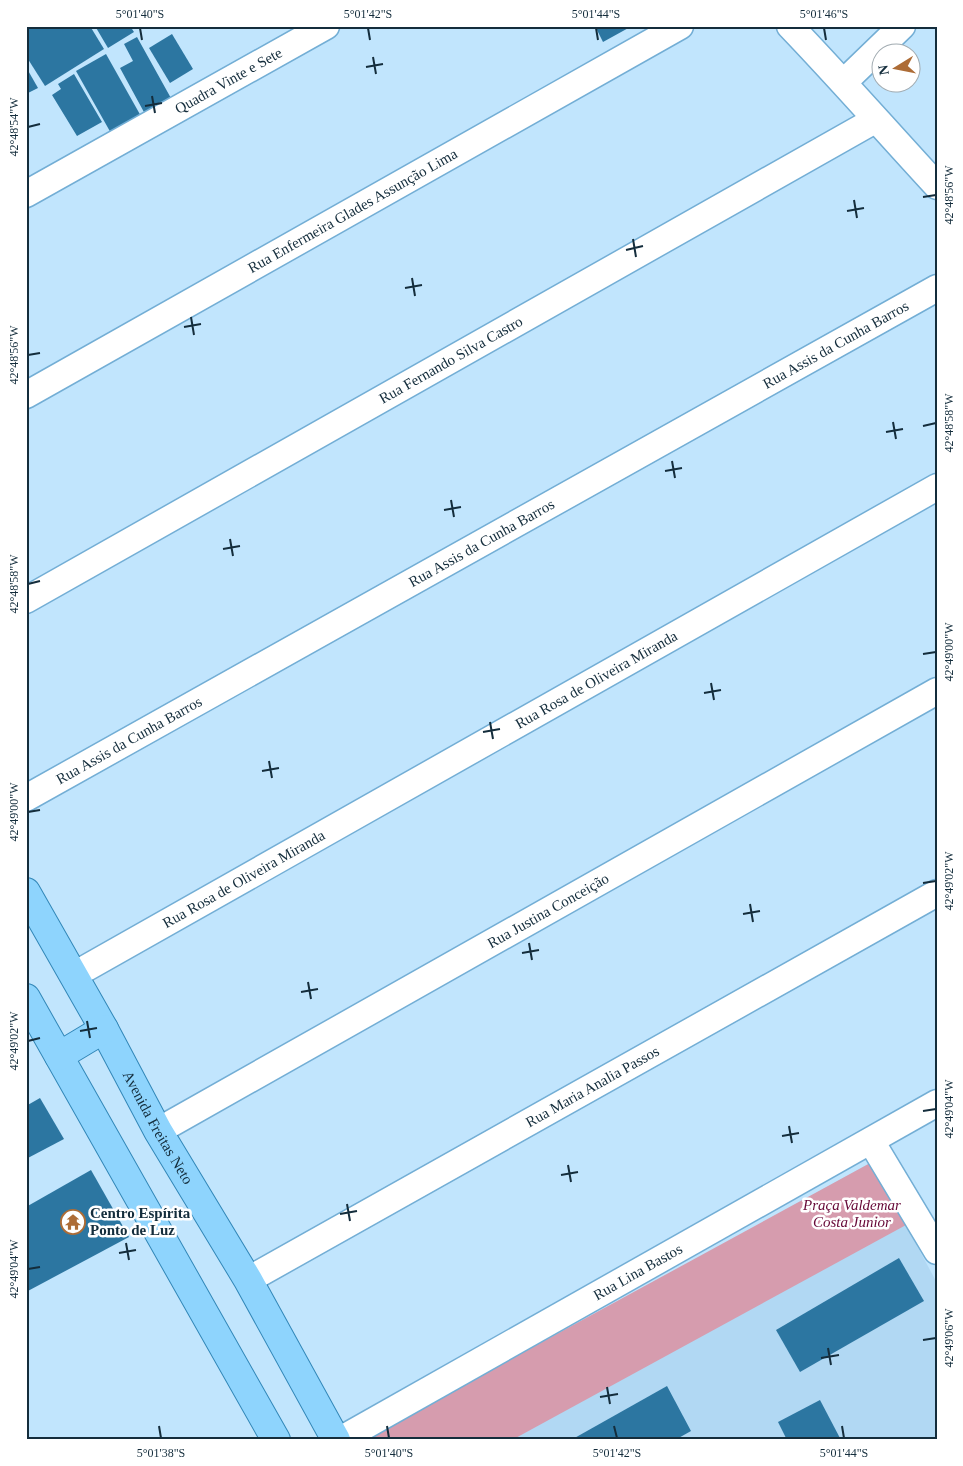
<svg xmlns="http://www.w3.org/2000/svg" width="963" height="1466" font-family="'Times New Roman',serif">
<rect width="100%" height="100%" fill="#c1e5fd"/>
<path fill="#b1d8f3" d="M872,1162L937,1283V1440H369Z"/>
<path fill="#d69cae" d="M872,1162L906,1225L512,1440H369L368,1437Z"/>
<g fill="#2c76a1">
<path d="M26,26H90L104,49L45,86L26,56Z"/>
<path d="M95,26H130L134,32L108,48Z"/>
<path d="M595,26H632L603,42Z"/>
<path d="M172,34L193,69L170,83L149,48Z"/>
<path d="M137,37L172,100L145,114L120,68L133,61L124,44Z"/>
<path d="M106,54L142,118L112,135L76,71Z"/>
<path d="M26,67L38,88L26,94Z"/>
<path d="M74,74L102,122L77,136L52,95L61,89L58,84Z"/>
<path d="M40,1098L64,1139L26,1159V1106Z"/>
<path d="M91,1170L129,1237L26,1292V1207Z"/>
<path d="M899,1258L924,1301L800,1372L776,1330Z"/>
<path d="M667,1386L691,1431L675,1440H571Z"/>
<path d="M820,1400L841,1440H787L778,1422Z"/>
</g>
<g fill="none" stroke-linecap="round" stroke-linejoin="round">
<defs>
<g id="minor">
<path d="M790,26C840,78 888,133 937,186"/>
<path d="M844,82L902,26"/>
<path id="s1" d="M26,194L326,26"/>
<path id="s2" d="M26,395L680,26"/>
<path id="s3" d="M26,600L875,120"/>
<path id="s4" d="M26,798L937,288"/>
<path id="s5" d="M74,975L937,487"/>
<path id="s6" d="M158,1131L937,691"/>
<path d="M871,1141L937,1251"/>
<path id="s7" d="M248,1280L937,893"/>
<path id="s8" d="M340,1440L937,1103"/>
</g>
<g id="major">
<path id="s9" d="M26,892L104,1029L158,1131L248,1280L336,1440"/>
<path d="M26,998L276,1440"/>
<path d="M59,1056L104,1029"/>
</g>
</defs>
<use href="#minor" stroke="#73aed5" stroke-width="29"/>
<use href="#major" stroke="#3287b8" stroke-width="30"/>
<use href="#minor" stroke="#fff" stroke-width="26"/>
<use href="#major" stroke="#8ed4fd" stroke-width="28"/>
</g>
<path fill="none" stroke="#142d3c" stroke-width="2" d="M140,28L142,40M368,28L370,40M596,28L598,40M824,28L826,40M373,57L376,74M366,67L383,64M152,96L155,113M145,106L162,103M28,127L40,124M923,197L936,195M854,200L857,218M847,211L864,208M633,239L636,257M626,250L643,246M412,278L415,296M405,288L422,285M191,317L194,335M184,327L201,324M28,355L40,353M893,422L896,439M923,426L936,423M886,432L903,429M672,461L675,478M665,471L682,468M451,500L454,517M444,510L461,507M230,539L233,556M223,549L240,546M28,584L40,581M923,654L936,652M711,683L714,700M704,693L721,690M490,722L493,739M483,732L500,729M269,761L272,778M262,771L279,768M28,812L40,810M923,883L936,881M750,904L753,922M743,914L760,911M529,943L532,960M522,953L539,950M308,982L311,999M301,992L318,989M87,1021L90,1038M80,1031L97,1028M28,1041L40,1038M923,1111L936,1109M789,1126L792,1143M782,1136L799,1133M568,1165L571,1182M561,1175L578,1172M347,1204L350,1221M340,1214L357,1211M126,1243L129,1260M119,1253L136,1250M28,1269L40,1267M923,1340L936,1338M828,1348L831,1365M821,1358L839,1355M607,1387L610,1404M600,1397L618,1394M159,1426L161,1438M387,1426L389,1438M614,1426L617,1438M842,1426L844,1438"/>
<defs>
<symbol id="temple-ring" viewBox="-11 -11 22 22"><circle r="9.5" fill="#fff" stroke="#ad6c36" stroke-width="1.5"/><path d="M0-6L5-2H3V0L6.5 2.5H4V6H1.5V3h-3V6H-4V2.5H-6.5L-3 0V-2H-5Z" fill="#ad6c36"/></symbol>
</defs>
<g fill-rule="evenodd">
<use href="#temple-ring" x="59" y="1208" width="28" height="28"/>
</g>
<g text-anchor="middle" stroke-width="5" stroke-linejoin="round" paint-order="stroke">
<g font-size="15" fill="#142d3c" stroke="#fff">
<text dy="5" stroke="none"><textPath href="#s1" startOffset="232">Quadra Vinte e Sete</textPath></text>
<text dy="5" stroke="none"><textPath href="#s2" startOffset="375">Rua Enfermeira Glades Assunção Lima</textPath></text>
<text dy="5" stroke="none"><textPath href="#s4" startOffset="928">Rua Assis da Cunha Barros</textPath></text>
<text dy="5" stroke="none"><textPath href="#s3" startOffset="488">Rua Fernando Silva Castro</textPath></text>
<text dy="5" stroke="none"><textPath href="#s4" startOffset="522">Rua Assis da Cunha Barros</textPath></text>
<text dy="5" stroke="none"><textPath href="#s5" startOffset="600">Rua Rosa de Oliveira Miranda</textPath></text>
<text dy="5" stroke="none"><textPath href="#s4" startOffset="118">Rua Assis da Cunha Barros</textPath></text>
<text dy="5" stroke="none"><textPath href="#s5" startOffset="195">Rua Rosa de Oliveira Miranda</textPath></text>
<text dy="5" stroke="none"><textPath href="#s6" startOffset="448">Rua Justina Conceição</textPath></text>
<text dy="5" stroke="none"><textPath href="#s7" startOffset="395">Rua Maria Analia Passos</textPath></text>
<text dy="5" stroke="none"><textPath href="#s9" startOffset="270">Avenida Freitas Neto</textPath></text>
<text dy="5" stroke="none"><textPath href="#s8" startOffset="342">Rua Lina Bastos</textPath></text>
</g>
<g font-size="15" font-style="italic" fill="#660837" stroke="#fff">
<text x="852" y="1210">Praça Valdemar<tspan x="852" dy="17">Costa Junior</tspan></text>
</g>
<g font-size="15" font-weight="bold" fill="#142d3c" stroke="#fff" text-anchor="start">
<text x="90" y="1218">Centro Espírita<tspan x="90" dy="17">Ponto de Luz</tspan></text>
</g>
</g>
<rect width="963" height="1466" fill="none" stroke="#ffffff" stroke-width="55"/>
<g transform="translate(896 68) rotate(260)"><circle r="24" fill="#ffffff" stroke="#a1abb1"/>
<path d="M0-4L9 19L0 12L-9 19Z" fill="#ad6c36"/>
<text y="-8" font-size="14" font-weight="bold" text-anchor="middle" fill="#142d3c">N</text>
</g>
<rect x="28" y="28" width="908" height="1410" fill="none" stroke="#142d3c" stroke-width="2"/>
<g font-size="12" text-anchor="middle" fill="#142d3c">
<text x="140" y="18">5°01'40"S</text>
<text x="368" y="18">5°01'42"S</text>
<text x="596" y="18">5°01'44"S</text>
<text x="824" y="18">5°01'46"S</text>
<text transform="translate(14 127) rotate(-90)" y="4">42°48'54"W</text>
<text transform="translate(949 195) rotate(-90)" y="4">42°48'56"W</text>
<text transform="translate(14 355) rotate(-90)" y="4">42°48'56"W</text>
<text transform="translate(949 423) rotate(-90)" y="4">42°48'58"W</text>
<text transform="translate(14 584) rotate(-90)" y="4">42°48'58"W</text>
<text transform="translate(949 652) rotate(-90)" y="4">42°49'00"W</text>
<text transform="translate(14 812) rotate(-90)" y="4">42°49'00"W</text>
<text transform="translate(949 881) rotate(-90)" y="4">42°49'02"W</text>
<text transform="translate(14 1041) rotate(-90)" y="4">42°49'02"W</text>
<text transform="translate(949 1109) rotate(-90)" y="4">42°49'04"W</text>
<text transform="translate(14 1269) rotate(-90)" y="4">42°49'04"W</text>
<text transform="translate(949 1338) rotate(-90)" y="4">42°49'06"W</text>
<text x="161" y="1457">5°01'38"S</text>
<text x="389" y="1457">5°01'40"S</text>
<text x="617" y="1457">5°01'42"S</text>
<text x="844" y="1457">5°01'44"S</text>
</g>
</svg>
